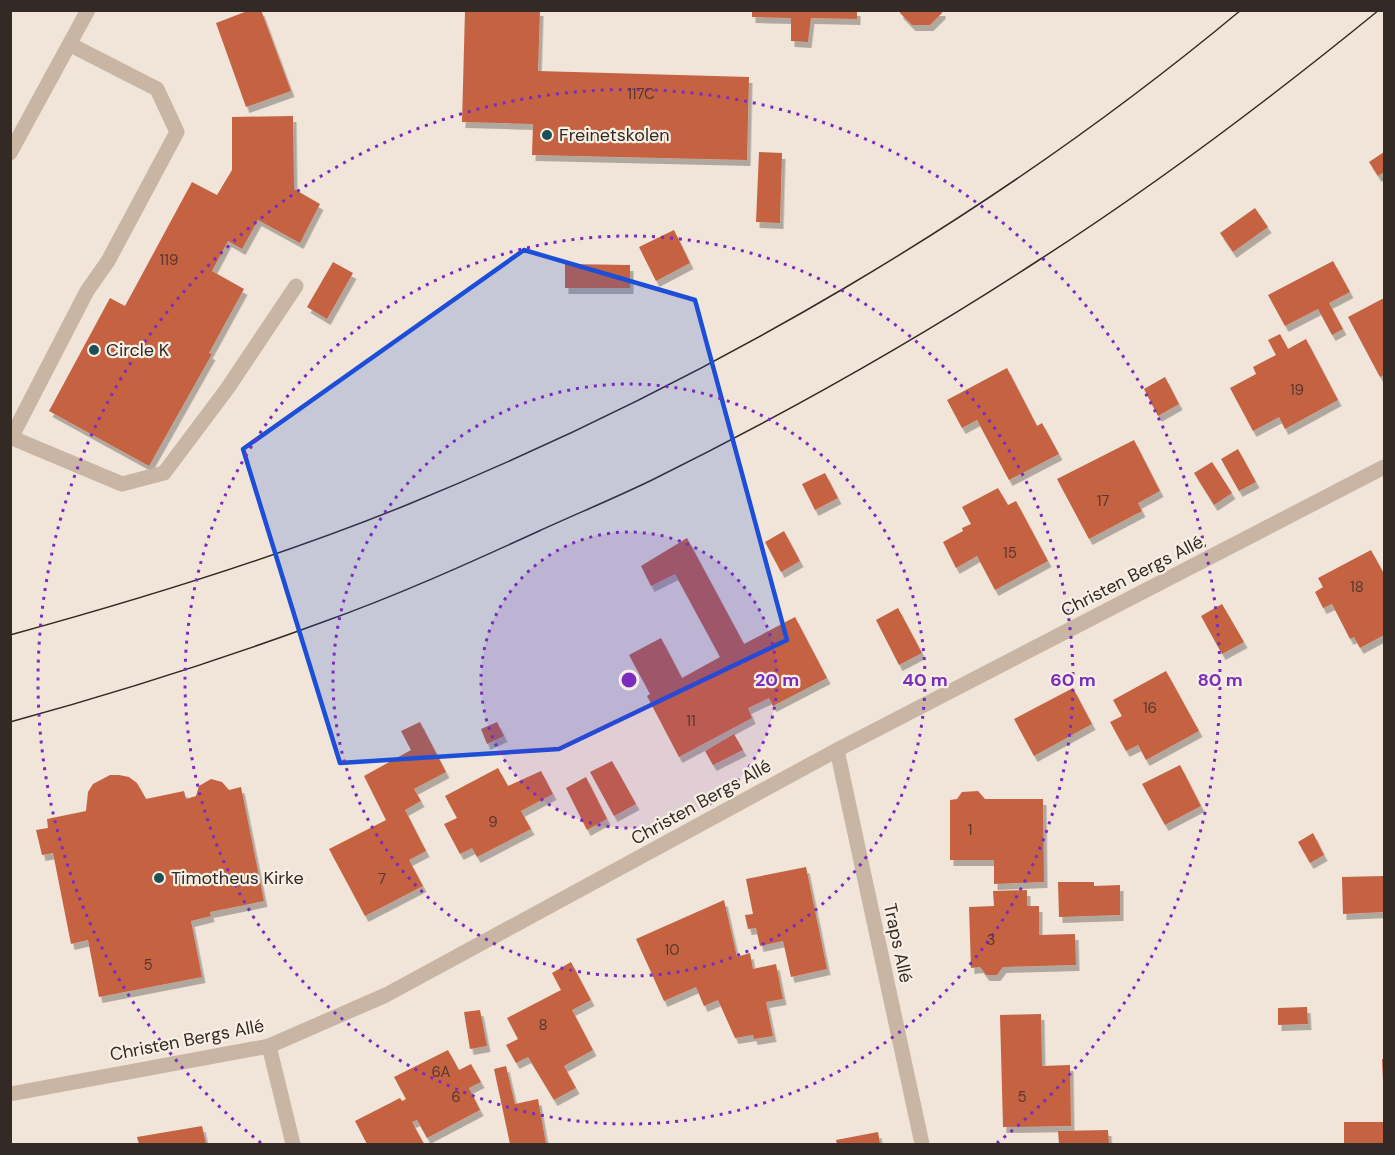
<svg xmlns="http://www.w3.org/2000/svg" width="1395" height="1155" font-family="'DM Sans',sans-serif">
<defs>
<filter id="shadow"><feDropShadow dx="3.5" dy="6" stdDeviation="0" flood-color="#0004"/></filter>
</defs>
<rect width="100%" height="100%" fill="#f0e5d8"/>
<g fill="#c56242" filter="url(#shadow)">
<path d="M250,10H261L291,91L246,107L216,23Z"/>
<path d="M465,10H540L538,71L749,77L747,160L532,155L533,124L462,122Z"/>
<path d="M752,10H857V19L811,18L808,42L791,41V18L752,17Z"/>
<path d="M900,10H942V13L930,25H912L900,13Z"/>
<path d="M293,116L294,189L320,204L300,243L258,220L242,249L228,241L212,271L244,289L209,353L212,354L149,466L49,411L110,298L125,306L192,182L217,195L232,170V117Z"/>
<path d="M759,152L782,153L780,223L756,222Z"/>
<path d="M1384,152V172L1378,176L1369,162Z"/>
<path d="M1255,208L1268,227L1233,252L1220,233Z"/>
<path d="M674,230L690,263L656,281L639,247Z"/>
<path d="M1333,261L1350,292L1329,303L1343,329L1332,335L1318,309L1285,326L1268,295Z"/>
<path d="M333,262L353,273L327,319L307,307Z"/>
<path d="M565,264L630,265V288H565Z"/>
<path d="M1384,298V375L1380,377L1348,317Z"/>
<path d="M1280,334L1288,349L1306,339L1338,400L1285,429L1279,417L1253,431L1230,388L1256,374L1253,367L1276,355L1268,340Z"/>
<path d="M1007,368L1037,426L1042,423L1059,454L1009,480L977,420L962,428L947,400Z"/>
<path d="M1165,377L1179,404L1158,416L1144,389Z"/>
<path d="M1134,440L1160,491L1138,503L1142,511L1089,539L1057,479Z"/>
<path d="M1238,449L1256,482L1239,491L1221,459Z"/>
<path d="M1212,462L1232,493L1214,505L1194,473Z"/>
<path d="M825,473L838,498L815,510L802,484Z"/>
<path d="M998,488L1008,505L1016,501L1048,561L995,590L977,556L956,568L943,542L963,531L962,528L971,524L962,507Z"/>
<path d="M784,531L800,561L781,572L765,542Z"/>
<path d="M687,538L744,644L795,617L827,678L773,706L769,698L748,708L752,718L679,757L647,696L650,694L629,655L661,638L682,678L720,657L675,574L651,586L641,566Z"/>
<path d="M1371,550L1384,574V635L1360,648L1354,637L1350,639L1332,604L1323,608L1315,592L1323,587L1318,578Z"/>
<path d="M1222,604L1244,642L1222,654L1201,616Z"/>
<path d="M898,608L922,653L899,665L876,620Z"/>
<path d="M1166,671L1199,731L1146,760L1138,745L1126,751L1110,722L1122,716L1113,700Z"/>
<path d="M1073,688L1092,724L1034,756L1014,719Z"/>
<path d="M420,722L446,772L414,789L421,801L405,810L426,851L409,860L423,886L365,916L329,849L386,820L364,776L411,750L401,731Z"/>
<path d="M497,722L504,736L487,744L481,729Z"/>
<path d="M734,734L743,750L713,765L705,751Z"/>
<path d="M612,761L636,804L614,816L590,772Z"/>
<path d="M1180,765L1201,806L1165,825L1142,784Z"/>
<path d="M498,768L508,786L541,771L553,794L521,811L531,829L477,857L472,848L460,854L444,824L457,818L445,796Z"/>
<path d="M110,775H119L129,777L137,783L146,799L184,791L186,799L196,796L199,786L211,779L222,782L229,790L241,787L264,901L210,912L211,916L191,921L202,977L99,997L88,940L71,944L53,853L42,855L36,830L48,828L47,819L86,811L88,792L93,784Z"/>
<path d="M586,777L607,819L587,830L566,788Z"/>
<path d="M978,791L985,799H1043L1044,882L994,884V860H950V800L957,799L962,792Z"/>
<path d="M1313,833L1324,855L1310,863L1298,842Z"/>
<path d="M806,867L827,969L791,977L783,941L760,946L756,928L748,929L745,915L753,914L746,879Z"/>
<path d="M1384,876V912L1343,914L1342,877Z"/>
<path d="M1058,882H1094V886L1120,885V915L1059,917Z"/>
<path d="M1027,890V906H1039V935L1075,934L1076,965L1003,967L997,975H986L980,967L971,968L969,907L994,906L993,891Z"/>
<path d="M724,900L737,957L750,953L753,969L776,964L783,999L766,1002L773,1036L754,1039L753,1035L735,1038L718,1000L704,1006L696,987L664,1001L636,939Z"/>
<path d="M571,962L591,1000L572,1010L593,1050L564,1066L576,1088L554,1100L528,1057L516,1063L506,1045L518,1039L507,1018L561,990L552,973Z"/>
<path d="M1307,1007L1308,1024L1278,1025V1008Z"/>
<path d="M480,1010L487,1046L470,1049L464,1012Z"/>
<path d="M1041,1014L1042,1066L1070,1065L1071,1126L1003,1127L1000,1015Z"/>
<path d="M448,1050L459,1070L471,1064L481,1082L469,1088L480,1110L427,1138L417,1120L412,1122L424,1144H367L355,1121L400,1098L402,1101L406,1099L394,1077Z"/>
<path d="M1382,1059H1384V1080H1383Z"/>
<path d="M506,1066L515,1104L538,1099L546,1144H510L494,1069Z"/>
<rect x="1344" y="1122" width="40" height="22"/>
<path d="M202,1126L206,1144H139L137,1137Z"/>
<path d="M1108,1130L1109,1144H1059L1058,1131Z"/>
<path d="M878,1132L880,1144H837L836,1140Z"/>
</g>
<g fill="none" stroke-linecap="round" stroke-linejoin="round">
<g stroke="#c8b5a4" stroke-width="15">
<path d="M10,437L122,484L164,473L227,389L296,286"/>
<path d="M11,438L87,291L108,261L177,132L157,89L71,45"/>
</g>
<g stroke="#c8b5a4" stroke-width="15">
<path d="M837,750L922,1144"/>
<path d="M269,1046L293,1144"/>
<path d="M10,1094L269,1046L386,995L837,750L1384,467"/>
</g>
<path stroke="#c8b5a4" stroke-width="15" d="M10,153L88,10"/>
<g stroke="#332a26" stroke-width="1.5">
<path d="M10,635C145,598 279,557 409,504C705,383 995,215 1241,10"/>
<path d="M10,722C116,693 220,660 323,622C396,596 467,564 539,531C576,514 615,498 652,480C785,414 915,341 1039,260C1157,184 1270,99 1379,10"/>
</g>
</g>
<path fill="#1d4ed8" fill-opacity="0.2" stroke="#1d4ed8" stroke-width="4.5" stroke-linejoin="round" d="M524,250L695,300L787,640L559,749L340,763L243,449Z"/>
<circle cx="629" cy="680" r="148" fill="#7b2cbf" fill-opacity=".12"/>
<g fill="none" stroke="#7b2cbf" stroke-width="3" stroke-dasharray="3 6">
<circle cx="629" cy="680" r="148"/>
<circle cx="629" cy="680" r="296"/>
<circle cx="629" cy="680" r="444"/>
<path d="M261 1143A591 591 0 1 1 997 1143"/>
</g>
<g fill="#1c5054" stroke="#f8efe4" stroke-width="2">
<circle cx="547" cy="135" r="6"/>
<circle cx="94" cy="350" r="6"/>
<circle cx="159" cy="878" r="6"/>
</g>
<g text-anchor="middle" stroke-width="4.5" stroke-linejoin="round" paint-order="stroke">
<g font-size="15" fill="#58382d">
<text x="641" y="99">117C</text>
<text x="169" y="265">119</text>
<text x="1297" y="395">19</text>
<text x="1103" y="506">17</text>
<text x="1010" y="558">15</text>
<text x="1357" y="592">18</text>
<text x="1150" y="713">16</text>
<text x="691" y="726">11</text>
<text x="493" y="827">9</text>
<text x="970" y="835">1</text>
<text x="382" y="884">7</text>
<text x="991" y="945">3</text>
<text x="672" y="955">10</text>
<text x="148" y="970">5</text>
<text x="543" y="1030">8</text>
<text x="441" y="1077">6A</text>
<text x="456" y="1102">6</text>
<text x="1022" y="1102">5</text>
</g>
<g font-size="18" fill="#332a26" stroke="#f8efe4" text-anchor="start">
<text x="559" y="141">Freinetskolen</text>
<text x="106" y="356">Circle K</text>
<text x="171" y="884">Timotheus Kirke</text>
</g>
<g font-size="18" fill="#332a26" stroke="#f8efe4">
<text transform="translate(1132 576) rotate(-27)" y="6">Christen Bergs Allé</text>
<text transform="translate(701 802) rotate(-29)" y="6">Christen Bergs Allé</text>
<text transform="translate(898 943) rotate(78)" y="6">Traps Allé</text>
<text transform="translate(187 1040) rotate(-11)" y="6">Christen Bergs Allé</text>
</g>
</g>
<circle cx="629" cy="680" r="9" fill="#7b2cbf" stroke="#f8efe4" stroke-width="3"/>
<g font-size="18" text-anchor="middle" font-weight="bold" fill="#7b2cbf" stroke="#f8efe4" stroke-width="4.5" stroke-linejoin="round" paint-order="stroke">
<text x="777" y="686">20 m</text>
<text x="925" y="686">40 m</text>
<text x="1073" y="686">60 m</text>
<text x="1220" y="686">80 m</text>
</g>
<rect width="1395" height="1155" fill="none" stroke="#332a26" stroke-width="24"/>
</svg>
